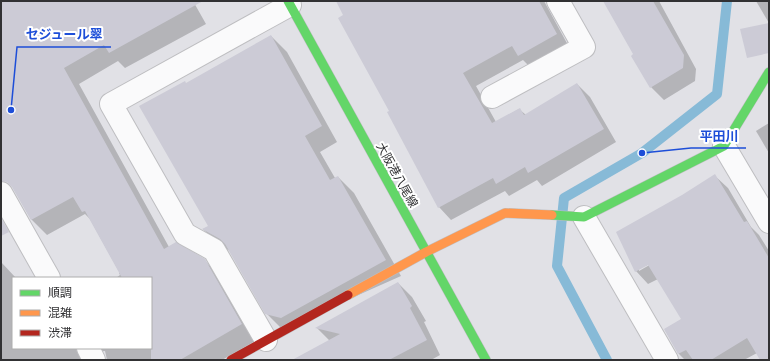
<svg xmlns="http://www.w3.org/2000/svg" width="770" height="361" font-family="Inter,'Noto Sans JP',sans-serif">
<rect width="100%" height="100%" fill="#e1e1e6"/>
<g fill="#0003" fill-rule="evenodd">
<path d="M1,1H193L206,24L125,68L118,61L79,84L169,247L204,260L220,276L257,340L222,360H107L105,351L98,352L92,360H1V262L16,278H13V348H151V278H116L120,275L119,273H120L90,219L85,214L47,235L31,219L1,166Z"/>
<path d="M337,1H544L569,47L531,68L523,60L476,86L496,122L519,109L526,115L577,84L590,97L616,142L542,186L537,180L509,196L505,191L451,220L439,207Z"/>
<path d="M605,1H659L696,69L695,81L664,100L651,87L635,55Z"/>
<path d="M756,1H769V23Z"/>
<path d="M271,36L287,52L337,142L320,152L335,178L338,177L354,193L401,276L282,329L266,313L230,251L219,245L203,229L210,226L186,84Z"/>
<path d="M769,123V153L756,131Z"/>
<path d="M715,176L728,188L751,227L759,235L769,251V360H764L757,353L744,360H685L679,354L665,330L682,319L658,279L648,284L636,271L683,196ZM653,263L639,271V268Z"/>
<path d="M398,283L412,297L426,321L424,322L440,355L431,360H295L330,341L317,328Z"/>
</g>
<g fill="none" stroke-linecap="round" stroke-linejoin="round">
<path stroke="#87bad7" stroke-width="10" d="M607,360L557,266L564,198L642,153L717,94L727,1"/>
</g>
<g fill="#cccbd6">
<path d="M1,1H203L109,53L104,45L64,68L164,249L176,242L205,259L242,324L180,360H151V278H122L85,211L82,212L73,197L31,220L12,187L7,182L1,181Z"/>
<path d="M336,1H539L557,34L518,56L512,46L463,73L492,123L520,108L524,115L577,83L604,129L528,173L525,167L496,184L493,178L438,208L387,112L389,111L338,18L343,15Z"/>
<path d="M603,1H653L684,55L683,68L650,88L631,56L633,54Z"/>
<path d="M769,23V53L747,58L740,29Z"/>
<path d="M271,35L322,126L305,136L330,180L338,176L386,260L281,318L265,314L225,244L220,239L202,229L208,226L139,106L185,81L186,83Z"/>
<path d="M715,174L744,222L747,221L769,258V360H760L747,338L711,360H693L686,350L678,354L664,329L681,319L648,265L635,272L616,232L682,195Z"/>
<path d="M1,218L9,232L1,236Z"/>
<path d="M398,282L412,306L410,308L427,340L389,360H292L340,334L315,328Z"/>
</g>
<g fill="none" stroke-linecap="round" stroke-linejoin="round">
<defs>
<g id="street">
<path d="M492,97L584,47L558,1"/>
<path d="M724,146L769,222"/>
<path d="M1,193L49,278"/>
<path d="M584,217L667,360"/>
<path d="M266,340L214,250L185,234L111,104L290,5"/>
<path d="M88,348L94,360"/>
</g>
<g id="fast">
<path d="M288,1L486,360"/>
<path d="M552,215L584,217L724,146L769,72"/>
</g>
<path id="slow" d="M348,295L426,252L505,213L552,215"/>
<path id="jam" d="M231,360L348,295"/>
</defs>
<use href="#street" stroke="#bebec1" stroke-width="24"/>
<use href="#fast" stroke="#bebec1" stroke-width="10"/>
<use href="#slow" stroke="#bebec1" stroke-width="10"/>
<use href="#jam" stroke="#bebec1" stroke-width="10"/>
<use href="#street" stroke="#fafafb" stroke-width="22"/>
<use href="#fast" stroke="#63d668" stroke-width="9"/>
<use href="#slow" stroke="#ff974d" stroke-width="9"/>
<use href="#jam" stroke="#b3261e" stroke-width="9"/>
</g>
<g text-anchor="middle" stroke-width="4" stroke-linejoin="round" paint-order="stroke">
<g font-size="12" fill="#313133" stroke="#fff">
<text transform="translate(397 175) rotate(61)" y="4">大阪港八尾線</text>
</g>
</g>
<path fill="none" stroke="#1d4ed8" stroke-width="1.5" d="M11 110L17 47H111M642 153L691 148H746"/>
<g fill="#1d4ed8" stroke="#fff" stroke-width="1.5">
<circle cx="11" cy="110" r="4"/>
<circle cx="642" cy="153" r="4"/>
</g>
<g font-size="13" text-anchor="middle" font-weight="bold" fill="#1d4ed8" stroke="#fff" stroke-width="4" stroke-linejoin="round" paint-order="stroke">
<text x="64" y="39">セジュール翠</text>
<text x="719" y="141">平田川</text>
</g>
<rect width="770" height="361" fill="none" stroke="#313133" stroke-width="4"/>
<rect x="12" y="277" width="140" height="72" fill="#ffffff" stroke="#adadad"/>
<rect x="20" y="290" width="20" height="6" fill="#63d668" stroke="#adadad"/>
<text x="48" y="297" font-size="12" fill="#313133">順調</text>
<rect x="20" y="310" width="20" height="6" fill="#ff974d" stroke="#adadad"/>
<text x="48" y="317" font-size="12" fill="#313133">混雑</text>
<rect x="20" y="330" width="20" height="6" fill="#b3261e" stroke="#adadad"/>
<text x="48" y="337" font-size="12" fill="#313133">渋滞</text>
</svg>
